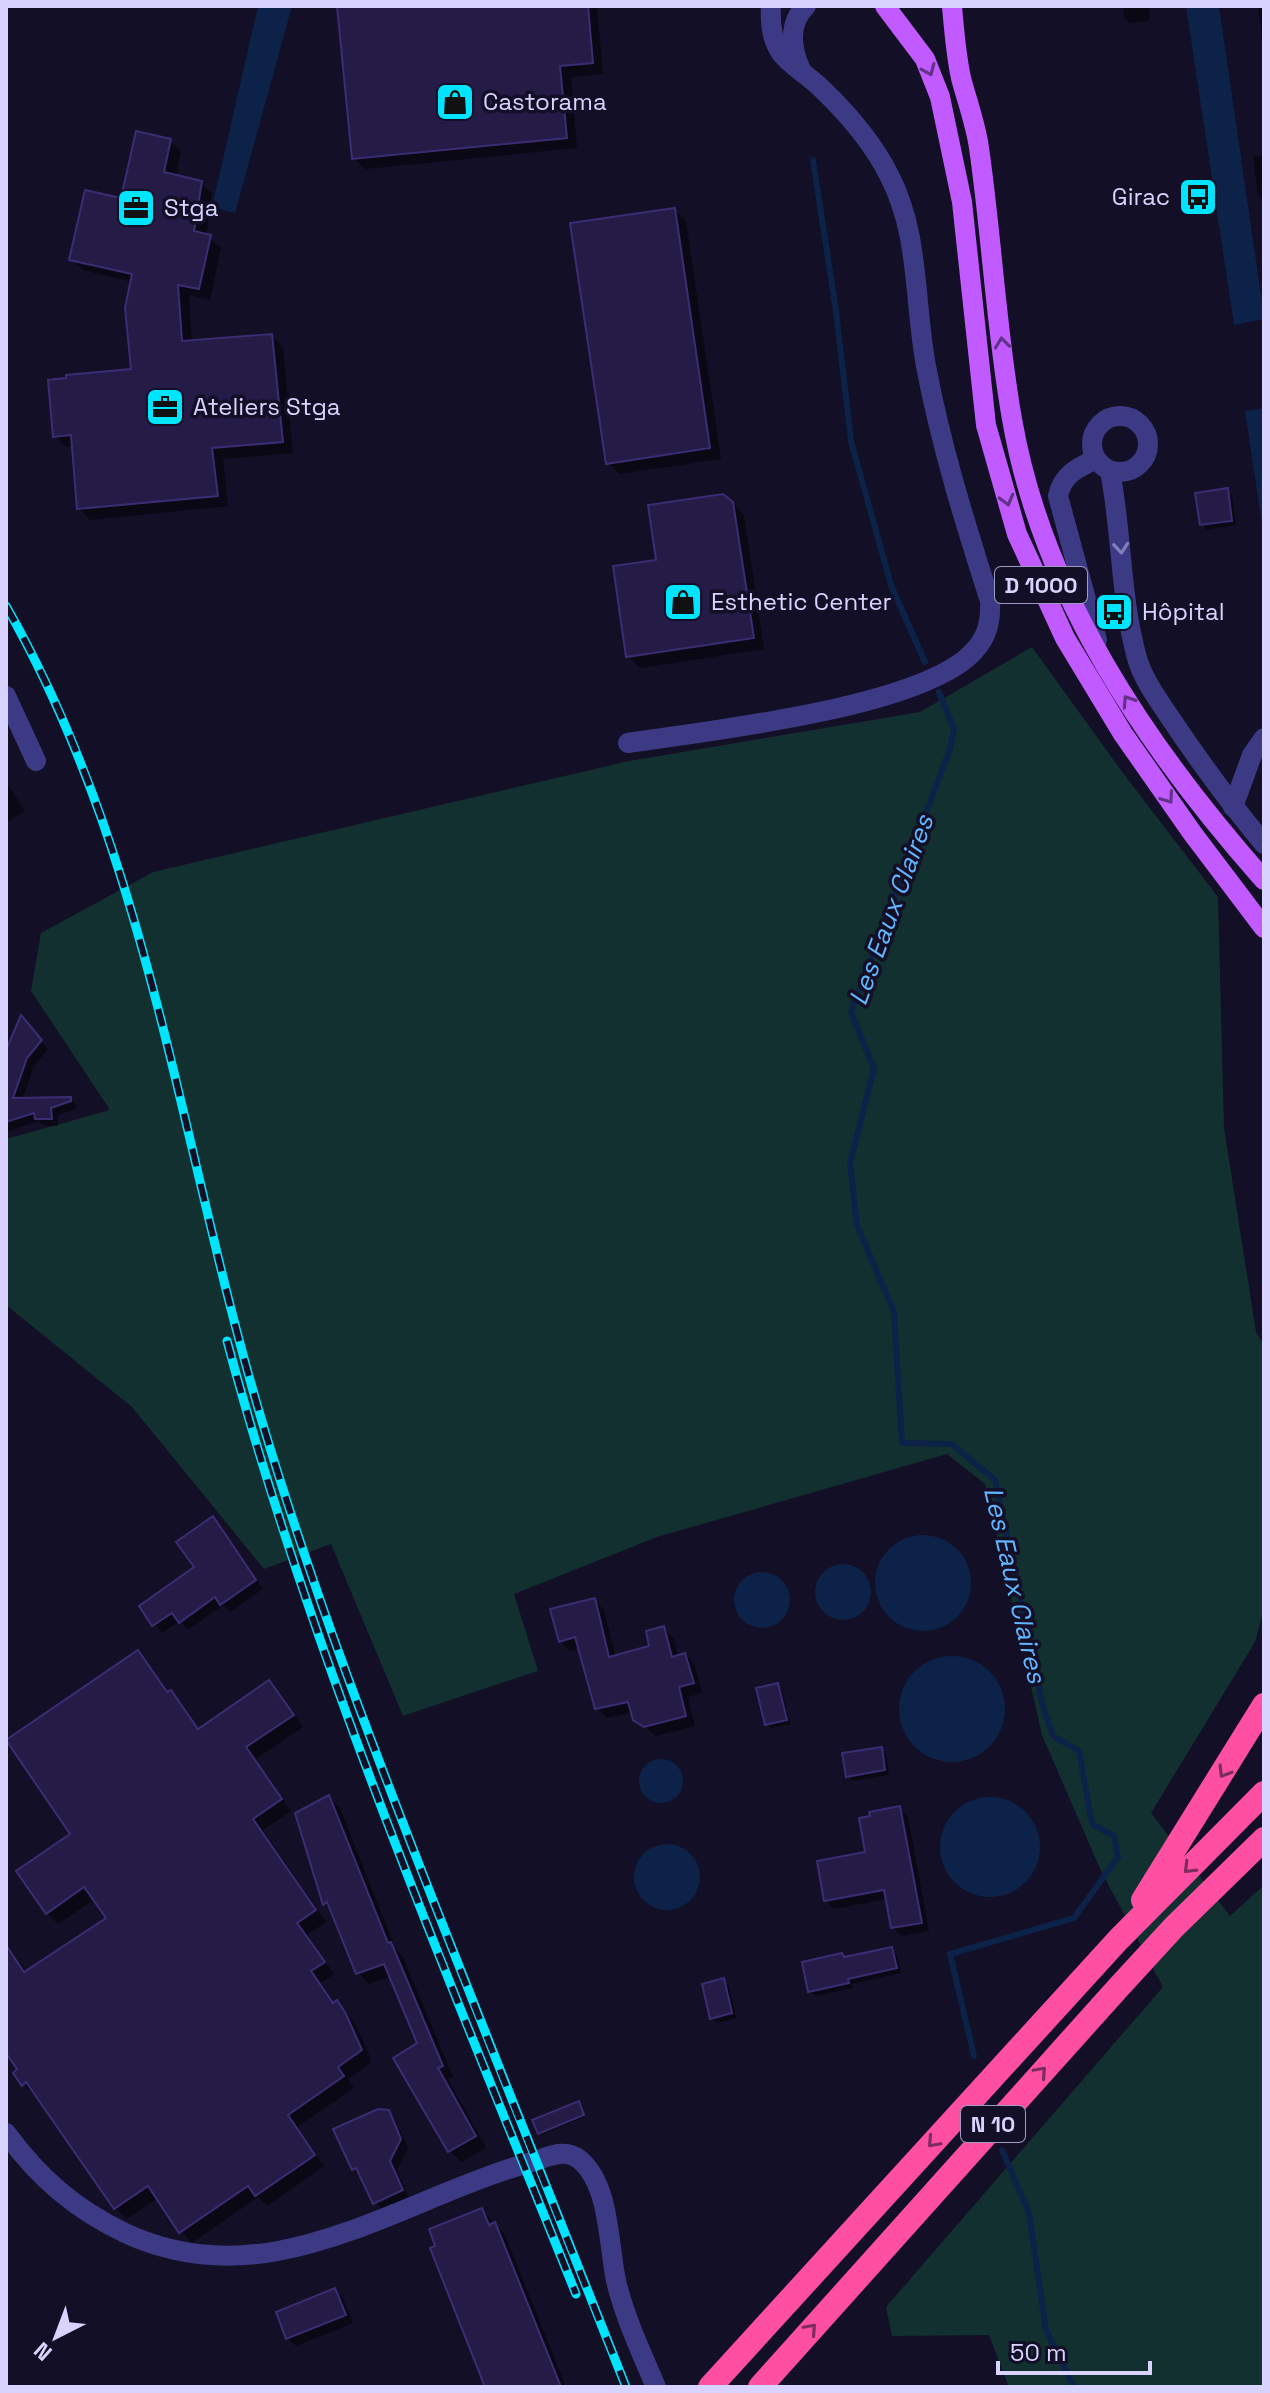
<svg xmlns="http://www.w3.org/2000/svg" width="1270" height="2393" font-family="'Space Grotesk',sans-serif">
<rect width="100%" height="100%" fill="#130f26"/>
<path fill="#12302f" d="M1032,647L1123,773L1218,897L1224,1128L1256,1332L1264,1345V1609L1255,1642L1151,1813L1230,1916L1264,1885V2387H1009L989,2335L892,2336L886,2307L1163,1987L1101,1871L1042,1735L985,1484L947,1454L657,1537L514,1594L538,1671L403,1716L331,1544L264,1569L132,1407L6,1305V1139L110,1110L31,991L41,933L153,872L629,761L920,712Z"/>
<g fill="#0c2248">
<path d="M258,6H292L235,213L212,207Z"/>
<path d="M1186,6H1219L1264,316V319L1234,325Z"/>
<path d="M1264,408V524H1262L1245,411Z"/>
<circle cx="923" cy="1583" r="48"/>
<circle cx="843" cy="1592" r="28"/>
<circle cx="762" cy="1600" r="28"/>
<circle cx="952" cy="1709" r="53"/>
<circle cx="661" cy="1781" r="22"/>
<circle cx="990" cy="1847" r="50"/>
<circle cx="667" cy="1877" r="33"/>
</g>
<g fill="#0007">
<path d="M339,6H597L603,74L571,77L577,148L365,169L354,158Z"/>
<path d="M1123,6H1149L1150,21L1130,23L1124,18Z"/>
<path d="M1258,8H1264V57Z"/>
<path d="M170,141L181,152L176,177L201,183L212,194L206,236L221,248L210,300L189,295L192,343L272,336L283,347L293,453L223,459L228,506L90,520L79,508L74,447H66L55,436L133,371L132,282L83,270L71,259Z"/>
<path d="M1264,156V202L1258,195L1253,157Z"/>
<path d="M674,210L686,221L721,459L619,474L608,463Z"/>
<path d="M1227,490L1232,496L1236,525L1207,530L1202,524Z"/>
<path d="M732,503L744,515L764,649L640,668L628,656L658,561Z"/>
<path d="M6,782L25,811L6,823Z"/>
<path d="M28,1025L48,1049L34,1066L22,1100L70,1099L78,1108L58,1115V1126H44L39,1121L6,1132V1055Z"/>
<path d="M213,1519L263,1589L230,1612L223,1605L188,1630L180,1621L162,1633L142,1606L197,1568Z"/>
<path d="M594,1600L604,1610L616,1657L651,1648L664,1629L674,1639L678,1657L685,1655L695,1665L702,1693L688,1697L695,1726L656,1736L635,1719L633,1712L607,1718L597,1708L580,1648L570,1651L560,1641Z"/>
<path d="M138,1653L169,1693L181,1703L200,1730L269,1682L280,1693L303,1727L256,1759L291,1811L263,1830L326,1922L307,1935L334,1974L321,1983L335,2004L348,2014L357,2027L372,2062L348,2079L354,2088L297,2127L324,2166L267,2206L258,2197L192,2243L181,2231L158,2198L127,2219L115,2208L37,2094L34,2095L23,2084L20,2070L6,2050V1943L27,1973L108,1919L95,1899L58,1924L47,1913Z"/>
<path d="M777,1685L782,1690L790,1724L771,1728L766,1724Z"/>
<path d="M881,1749L886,1754L889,1775L853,1781L848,1776Z"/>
<path d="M329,1797L340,1808L396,1950L402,1955L453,2077L448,2079L486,2148L461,2162L449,2150L419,2043L391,1976L369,1984L358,1973L334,1913L325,1904L298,1814Z"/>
<path d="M899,1808L908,1817L929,1931L901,1936L892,1927L887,1899L834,1909L826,1900L867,1854Z"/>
<path d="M892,1949L897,1955L901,1973L852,1984L853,1988L815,1996L810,1991L846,1959Z"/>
<path d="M724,1981L729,1986L736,2018L717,2023L712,2018Z"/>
<path d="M580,2106L585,2117L541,2135L539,2133Z"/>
<path d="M388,2112L396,2121L408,2148L397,2170L409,2198L382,2210L353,2168Z"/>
<path d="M482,2210L505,2235L566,2387H487Z"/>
<path d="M334,2290L343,2298L353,2323L296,2346L288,2338Z"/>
</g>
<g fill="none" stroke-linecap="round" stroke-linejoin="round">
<g stroke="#0c2248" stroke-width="6">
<path d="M813,160L836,311L851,441L891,585L925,662"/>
<path d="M939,692L954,729L950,749L851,1012L874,1069L850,1163L857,1225L894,1312L902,1443L952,1444L995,1480L1043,1707L1053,1736L1079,1751L1092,1824L1114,1836L1118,1857L1074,1918L950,1954L974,2056"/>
<path d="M984,2101L987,2113"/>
<path d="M1002,2150L1029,2213L1046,2330L1074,2387"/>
</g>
</g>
<g fill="#241b47" stroke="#3b2d73" stroke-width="2">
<path d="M337,6H588L593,63L560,66L567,138L352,159Z"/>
<path d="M136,131L171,139L164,172L202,181L194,231L211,235L199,289L178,285L182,341L272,334L283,442L212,448L218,496L77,509L71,435L53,437L48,380L66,378V375L131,369L125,308L132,274L69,260L85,190L121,198Z"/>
<path d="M675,208L710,448L606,464L570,223Z"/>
<path d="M1228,488L1232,521L1200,525L1195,493Z"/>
<path d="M723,494L733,502L754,638L626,657L613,566L656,560L648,505Z"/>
<path d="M21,1015L42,1040L27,1058L13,1098L71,1097V1101L51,1108L52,1119H35L34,1113L6,1122V1050Z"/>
<path d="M213,1516L256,1580L220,1605L215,1597L179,1623L172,1613L152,1626L139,1606L194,1567L176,1542Z"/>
<path d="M595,1598L609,1657L649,1646L646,1631L664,1626L672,1657L685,1653L694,1683L679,1687L686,1716L644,1727L633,1720L628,1702L595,1709L575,1637L559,1642L550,1609Z"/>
<path d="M138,1650L167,1692L171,1690L198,1729L269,1680L294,1715L246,1747L282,1799L253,1819L316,1910L297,1923L325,1962L311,1971L333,2003L337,2000L346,2014L362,2050L338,2067L344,2076L288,2115L315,2155L255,2196L248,2186L179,2233L148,2186L114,2209L26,2082L22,2086L13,2073L17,2069L6,2053V1945L24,1972L106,1918L84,1887L46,1914L16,1871L70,1834L6,1740Z"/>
<path d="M778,1683L787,1720L765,1725L756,1688Z"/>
<path d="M882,1747L885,1770L846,1777L842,1753Z"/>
<path d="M329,1795L388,1943L391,1942L443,2066L438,2068L476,2136L448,2152L393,2058L417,2043L384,1964L356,1974L327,1902L323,1905L295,1813Z"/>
<path d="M900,1806L922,1923L891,1928L884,1890L824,1901L817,1861L865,1852L859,1818L870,1816L869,1812Z"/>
<path d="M892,1947L897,1968L848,1979L849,1983L808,1992L802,1962L842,1953L844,1957Z"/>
<path d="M724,1978L732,2013L710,2019L702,1984Z"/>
<path d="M579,2101L584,2115L538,2134L532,2120Z"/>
<path d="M378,2109L389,2110L401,2139L390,2161L403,2190L373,2204L356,2168L352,2170L333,2129Z"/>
<path d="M482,2208L489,2225L495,2222L561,2387H485L430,2248L435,2246L429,2229Z"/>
<path d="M335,2288L346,2315L286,2339L276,2312Z"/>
</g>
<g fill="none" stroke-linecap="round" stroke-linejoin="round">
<g stroke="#3d3a85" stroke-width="20">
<path d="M801,70C791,49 788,23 806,6"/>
<circle cx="1120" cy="444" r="28"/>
<path d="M1096,459C1077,468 1062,475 1058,496L1097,640"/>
<path d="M1110,471C1122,532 1120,597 1137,658C1143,679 1157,698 1169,716C1199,761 1230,803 1264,844"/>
<path d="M6,696L36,761"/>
<path d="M628,743C706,731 923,708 974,651C988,636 991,620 990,601C965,523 941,446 926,366C914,302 920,234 889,175C873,143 848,114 822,89C809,76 792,67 781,53C771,39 770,22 771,6"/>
<path d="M1233,807L1252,755L1264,738"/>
<path d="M6,2133C39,2178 75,2209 125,2233C271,2301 397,2199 535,2161C550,2156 566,2148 580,2160C611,2186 608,2248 617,2285C626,2320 642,2354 656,2387"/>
</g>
<g stroke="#c25bff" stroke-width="20">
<path d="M885,6L925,59L940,97L962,202L986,425L1017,534L1065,638L1123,734L1193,834L1264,928"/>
<path d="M952,6C954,30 956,55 961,78C967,101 976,125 979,148C992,238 996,329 1012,419C1042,594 1148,749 1264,880"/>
</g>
<g stroke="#ff4fa3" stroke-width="24">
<path d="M1143,1900L1264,1705"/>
<path d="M710,2387L1118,1940L1264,1793"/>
<path d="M760,2387L1117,1989L1174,1927L1264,1839"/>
</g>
<defs>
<g id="rail">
<path d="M6,606C152,862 180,1151 264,1428C315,1598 379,1763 444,1928C504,2081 565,2234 626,2387"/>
<path d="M227,1341C315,1668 450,1981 576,2294"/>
</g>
</defs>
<use href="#rail" stroke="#00e5ff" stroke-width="9"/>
<use href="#rail" stroke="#130f26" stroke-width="6" stroke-dasharray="18" stroke-linecap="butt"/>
</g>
<defs><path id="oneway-chevron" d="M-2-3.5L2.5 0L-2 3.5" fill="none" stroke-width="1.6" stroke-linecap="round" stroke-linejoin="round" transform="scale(2)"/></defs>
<g stroke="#623188">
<use href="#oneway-chevron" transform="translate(929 70) rotate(67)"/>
<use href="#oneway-chevron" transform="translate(1002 343) rotate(-97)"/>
<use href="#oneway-chevron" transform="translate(1007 500) rotate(75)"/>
<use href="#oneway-chevron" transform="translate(1128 701) rotate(-123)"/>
<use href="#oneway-chevron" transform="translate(1168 798) rotate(55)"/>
</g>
<use stroke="#837fbc" href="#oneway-chevron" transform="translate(1121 548) rotate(85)"/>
<g stroke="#7d2c5e">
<use href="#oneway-chevron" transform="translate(1224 1772) rotate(121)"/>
<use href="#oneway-chevron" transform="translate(1189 1868) rotate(135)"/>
<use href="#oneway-chevron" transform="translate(1041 2072) rotate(-48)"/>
<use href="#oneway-chevron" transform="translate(933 2142) rotate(132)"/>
<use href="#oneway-chevron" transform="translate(811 2329) rotate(-48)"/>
</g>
<defs>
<symbol id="shop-square" viewBox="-11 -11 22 22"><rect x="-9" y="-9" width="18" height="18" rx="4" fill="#00e5ff" stroke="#130f26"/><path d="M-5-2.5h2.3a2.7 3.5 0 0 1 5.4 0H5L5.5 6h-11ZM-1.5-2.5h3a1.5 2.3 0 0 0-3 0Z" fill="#111"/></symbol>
<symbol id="bus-square" viewBox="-11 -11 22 22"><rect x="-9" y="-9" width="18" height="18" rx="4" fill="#00e5ff" stroke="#130f26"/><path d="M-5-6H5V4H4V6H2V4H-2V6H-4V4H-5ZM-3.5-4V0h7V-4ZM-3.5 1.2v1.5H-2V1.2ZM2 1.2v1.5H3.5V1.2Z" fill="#111"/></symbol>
<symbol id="office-square" viewBox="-11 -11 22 22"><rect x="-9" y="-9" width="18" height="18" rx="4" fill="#00e5ff" stroke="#130f26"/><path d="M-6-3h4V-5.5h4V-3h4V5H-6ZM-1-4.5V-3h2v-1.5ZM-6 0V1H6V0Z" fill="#111"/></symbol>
</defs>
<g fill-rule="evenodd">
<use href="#shop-square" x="433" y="80" width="44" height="44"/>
<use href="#bus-square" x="1176" y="175" width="44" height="44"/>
<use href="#office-square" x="114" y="186" width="44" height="44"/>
<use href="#office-square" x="143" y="385" width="44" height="44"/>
<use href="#shop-square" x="661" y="580" width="44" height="44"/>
<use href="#bus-square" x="1092" y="590" width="44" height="44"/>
</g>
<g text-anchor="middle" stroke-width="7" stroke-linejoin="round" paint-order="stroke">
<g fill="#130f26" stroke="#9e99be" stroke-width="2">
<rect x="995" y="567" width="92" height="36" rx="6"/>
<rect x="961" y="2106" width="64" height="36" rx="6"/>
</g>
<g font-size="22" font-weight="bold" fill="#d9d4ff">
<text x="1041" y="593">D 1000</text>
<text x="993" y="2132">N 10</text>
</g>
<g font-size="24" fill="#d9d4ff" stroke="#130f26" text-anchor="start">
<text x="483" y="110">Castorama</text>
<text x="1170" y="205" text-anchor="end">Girac</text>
<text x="164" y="216">Stga</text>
<text x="193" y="415">Ateliers Stga</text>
<text x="711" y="610">Esthetic Center</text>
<text x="1142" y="620">Hôpital</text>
</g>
<g font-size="26" font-style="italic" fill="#62b6ff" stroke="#130f26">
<text transform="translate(891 910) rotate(-70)" y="9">Les Eaux Claires</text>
<text transform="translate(1015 1585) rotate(77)" y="9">Les Eaux Claires</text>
</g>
</g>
<rect width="1270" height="2393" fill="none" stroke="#d9d4ff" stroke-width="16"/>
<g transform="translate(56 2337) rotate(222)" stroke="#130f26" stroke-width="6" paint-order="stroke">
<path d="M0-6L14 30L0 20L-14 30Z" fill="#d9d4ff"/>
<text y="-12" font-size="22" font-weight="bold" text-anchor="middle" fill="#d9d4ff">N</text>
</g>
<path d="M998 2361v12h152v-12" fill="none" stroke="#d9d4ff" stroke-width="4"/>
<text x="1010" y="2361" font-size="24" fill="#d9d4ff" stroke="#130f26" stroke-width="6" paint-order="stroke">50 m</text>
</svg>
